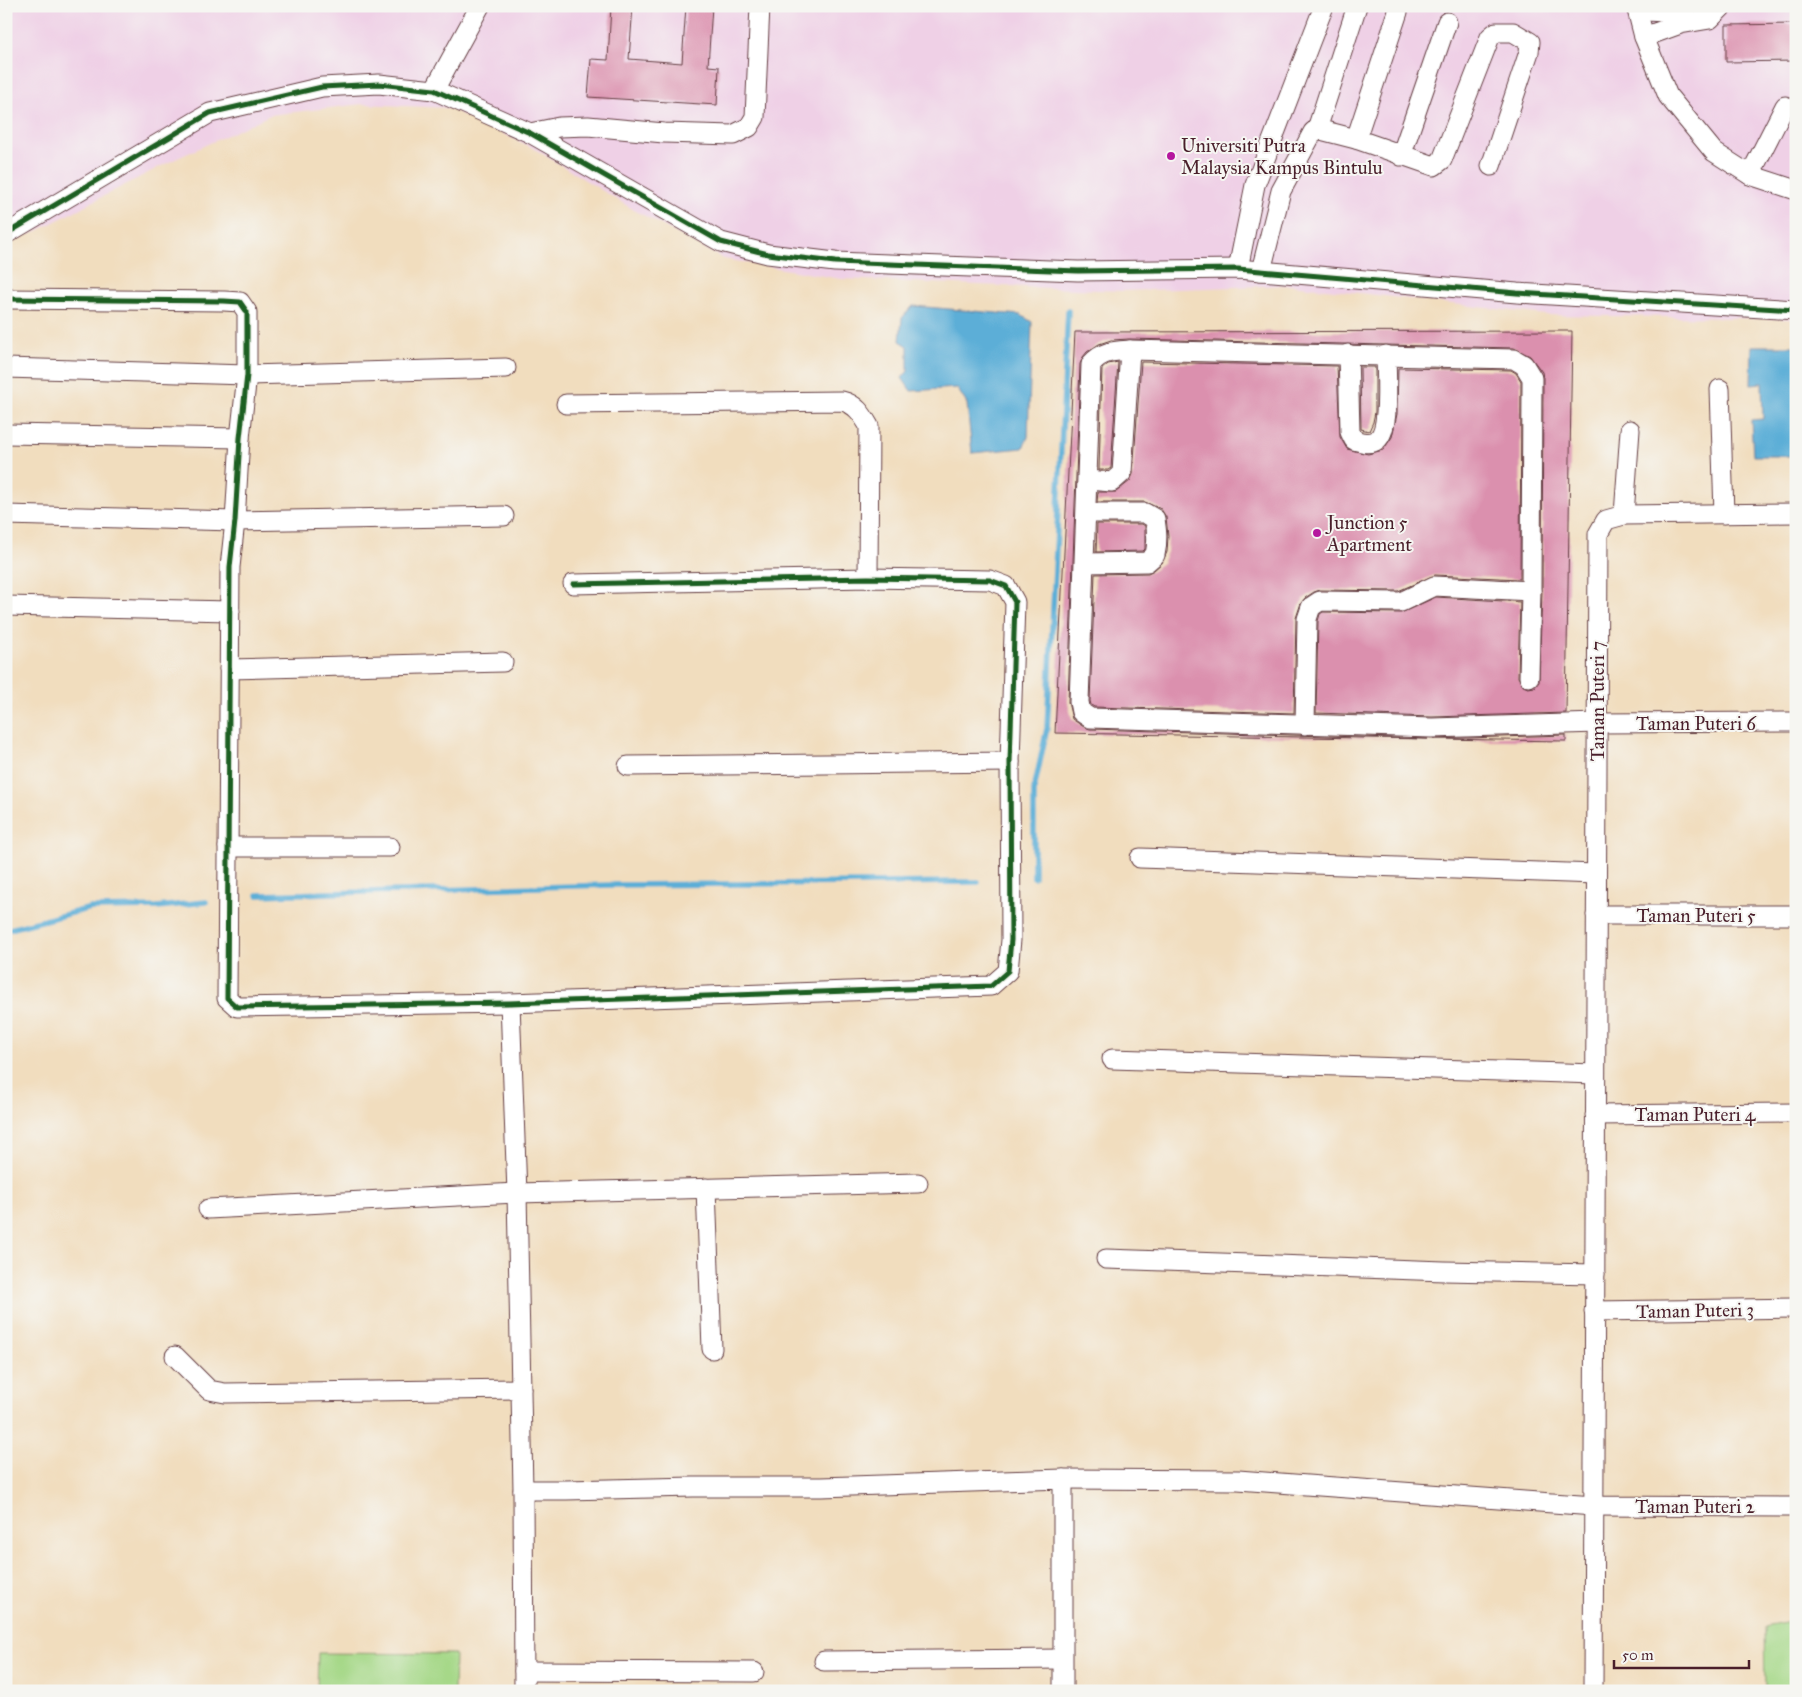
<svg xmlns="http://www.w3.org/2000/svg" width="1802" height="1697" font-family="'IM FELL Great Primer',serif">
<rect width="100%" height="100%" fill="#f6f6f2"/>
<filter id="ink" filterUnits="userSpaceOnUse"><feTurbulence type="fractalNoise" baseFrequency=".02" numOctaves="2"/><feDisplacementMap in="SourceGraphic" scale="10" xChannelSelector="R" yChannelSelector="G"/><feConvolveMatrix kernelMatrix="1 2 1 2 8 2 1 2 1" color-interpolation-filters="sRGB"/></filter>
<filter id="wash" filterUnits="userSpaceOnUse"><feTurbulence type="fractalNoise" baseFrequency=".0096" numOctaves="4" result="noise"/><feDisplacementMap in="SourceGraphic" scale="20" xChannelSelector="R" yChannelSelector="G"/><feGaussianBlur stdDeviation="1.12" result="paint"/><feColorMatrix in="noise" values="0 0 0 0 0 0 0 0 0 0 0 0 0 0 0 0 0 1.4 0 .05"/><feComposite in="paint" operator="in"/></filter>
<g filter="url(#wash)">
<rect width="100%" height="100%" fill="#f1ddbe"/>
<path fill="#efd0e6" d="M6,6H1796V319L1546,315L1291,285L1122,291L841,279L724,259L634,210L533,148L449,108L362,104L270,115L165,164L31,234L6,235Z"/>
<g fill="#a6d888" stroke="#787c5a">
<path d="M1796,1620V1691H1765L1764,1626Z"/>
<path d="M318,1653L455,1654L454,1691H317Z"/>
</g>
<g fill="#5caed7" stroke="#536681">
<path d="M913,306L1021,315L1032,322L1028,437L1023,448L972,453L967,404L957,388L911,391L902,378L908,371V346L900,341L902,318Z"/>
<path d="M1752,346H1796V456H1753L1751,420L1763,419L1762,383L1751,384Z"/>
</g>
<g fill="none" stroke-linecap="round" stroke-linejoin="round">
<g stroke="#5caed7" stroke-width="5.5">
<path d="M1034,877V790L1047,728L1068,311"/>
<path d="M258,895L611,885L978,882"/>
<path d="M6,930L91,908L157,907L206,902"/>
</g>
</g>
<g id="blocks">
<g fill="#db90ae">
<path d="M611,6H633L629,59L682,63L686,6H712L708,66L719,67L717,105L588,97L591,59L608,60Z"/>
<path d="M1796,24V61L1726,62V25Z"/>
<path d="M1572,331L1566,713L1432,717L1316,713L1318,621L1320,614L1323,612L1401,613L1436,597L1520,602L1518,677L1523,686L1528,688L1535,687L1539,682L1542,591L1543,378L1542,372L1530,356L1514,348L1129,339L1111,340L1099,344L1087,352L1083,357L1080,364L1068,702L1072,719L1084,727L1090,729L1428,739L1055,733L1075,332Z"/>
<path d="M1118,362L1111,468L1108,470H1099L1102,369L1108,364Z"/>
<path d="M1141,362L1337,366L1340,437L1347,449L1368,454L1383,450L1392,437L1397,414L1398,368L1511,370L1516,373L1521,381L1520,579L1435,575L1398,591L1320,590L1314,592L1305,598L1301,603L1296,618L1294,713L1094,707L1091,705L1090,701L1095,574L1148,573L1154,570L1162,563L1167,552L1168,536L1166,517L1161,509L1145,502H1097L1098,492H1116L1130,481L1133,474Z"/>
<path d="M1360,367H1375V412L1373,422L1369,431L1361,429Z"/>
<path d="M1097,524H1142L1145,526V549L1143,551L1096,552Z"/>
<path d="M1566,735V741L1433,739Z"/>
</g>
</g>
</g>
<g filter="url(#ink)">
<use href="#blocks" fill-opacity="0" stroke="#633c41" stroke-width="1"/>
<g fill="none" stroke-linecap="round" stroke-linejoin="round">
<defs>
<g id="minor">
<path d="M1636,6L1644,37L1668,96L1714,152L1750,175L1796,190"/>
<path d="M1637,10C1653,11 1674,15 1688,6"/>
<path d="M1644,37L1680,24L1710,19L1723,6"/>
<path d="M434,90L480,6"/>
<path d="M1317,129L1357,6"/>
<path d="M530,133L559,127L588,126L664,133L733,135L749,127L755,117L760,6"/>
<path d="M1356,139L1398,12L1397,6"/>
<path d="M1401,156L1447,22"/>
<path d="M1750,175L1785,106"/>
<path d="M6,234L210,113L322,87L379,84L434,90L530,133L721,242L768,254L835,262L1078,271L1238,269L1517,293L1796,310"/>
<path d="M1238,269L1255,185L1324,6"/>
<path d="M1261,271L1281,191L1313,132L1317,129L1356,139L1434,166L1442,160L1490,37L1496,32H1513L1530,42L1529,52L1491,166"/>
<path d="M6,299L224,301L240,302L247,312V375L240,438L235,521L230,567L227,998L237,1007L510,1003L991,986L1008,971L1011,940L1010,762L1015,602L1006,586L990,580L868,578L573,584"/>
<path d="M1348,354L1350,432L1354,440C1361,442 1370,445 1377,440C1391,429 1386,373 1386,355"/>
<path d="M6,368L247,375L506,368"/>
<path d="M1720,389L1724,514"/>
<path d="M566,404L842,401C856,404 862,414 869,426L868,578"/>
<path d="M6,434L240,438"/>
<path d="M1088,480L1112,482L1122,473L1130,350"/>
<path d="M6,515L235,521L504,516"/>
<path d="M1624,515L1630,430"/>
<path d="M1085,563L1147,562L1155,555C1158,542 1157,532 1155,519L1145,513H1087"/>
<path d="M6,606L230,611"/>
<path d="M229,669L503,662"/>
<path d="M1529,677L1531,591L1532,378L1524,365L1514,359L1130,350C1114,351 1102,351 1091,364L1079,702L1081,712L1090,718L1432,728L1597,723L1796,722"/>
<path d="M1305,725L1307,619L1311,607L1320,601L1401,602L1434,586L1531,591"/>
<path d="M628,766L1010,762"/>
<path d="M228,847H390"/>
<path d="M1140,858L1596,874"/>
<path d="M1596,915H1796"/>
<path d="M510,1003L517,1193L523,1490L524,1691"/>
<path d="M1112,1059L1595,1074"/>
<path d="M1595,1115L1796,1113"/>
<path d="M706,1188L712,1349"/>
<path d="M208,1209L517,1193L918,1183"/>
<path d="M1106,1259L1444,1271L1595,1274"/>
<path d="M1594,1311L1796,1308"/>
<path d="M175,1356L209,1390L225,1393L521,1389"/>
<path d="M1063,1479L1238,1480L1594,1506L1796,1507"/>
<path d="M523,1490H566L693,1487H821L1063,1479V1691"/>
<path d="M824,1661L1062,1659"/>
<path d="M524,1671L754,1672"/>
<path d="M1593,1691L1598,534L1606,520L1624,515L1796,513"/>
</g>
</defs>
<use href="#minor" stroke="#633c41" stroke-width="21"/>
<use href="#minor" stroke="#fff" stroke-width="19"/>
<defs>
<g id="cycleway">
<path d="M6,234L210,113L322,87L379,84L434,90L530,133L721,242L768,254L835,262L1078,271L1238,269L1517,293L1796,310"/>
<path d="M6,299L224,301L240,302L247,312V375L240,438L235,521L230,567L227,998L237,1007L510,1003L991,986L1008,971L1011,940L1010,762L1015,602L1006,586L990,580L868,578L573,584"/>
</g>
</defs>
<use href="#cycleway" stroke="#f6f6f2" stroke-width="8"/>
<use href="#cycleway" stroke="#1b5e20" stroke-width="5"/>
</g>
</g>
<g fill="#b5179e" stroke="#f6f6f2" stroke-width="2">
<circle cx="1171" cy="156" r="5"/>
<circle cx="1317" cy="533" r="5"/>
</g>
<g text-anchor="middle" stroke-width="4" stroke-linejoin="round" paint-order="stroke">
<g font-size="19" fill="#4a1f2b" stroke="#f6f6f2" text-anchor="start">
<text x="1181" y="152">Universiti Putra<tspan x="1181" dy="22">Malaysia Kampus Bintulu</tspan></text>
<text x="1327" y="529">Junction 5<tspan x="1327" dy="22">Apartment</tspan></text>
</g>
<g font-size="19" fill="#4a1f2b" stroke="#f6f6f2">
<text transform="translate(1597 701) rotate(-90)" y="7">Taman Puteri 7</text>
<text x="1696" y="730">Taman Puteri 6</text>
<text x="1696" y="922">Taman Puteri 5</text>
<text x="1695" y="1121">Taman Puteri 4</text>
<text transform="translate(1695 1310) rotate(-1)" y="7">Taman Puteri 3</text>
<text x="1695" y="1513">Taman Puteri 2</text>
</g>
</g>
<rect width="1802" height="1697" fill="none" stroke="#f6f6f2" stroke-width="25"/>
<path d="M1614 1660v8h135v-8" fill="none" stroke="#4a1f2b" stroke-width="2.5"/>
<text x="1622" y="1660" font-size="15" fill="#4a1f2b" stroke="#f6f6f2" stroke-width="4" paint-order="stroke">50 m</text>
</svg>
